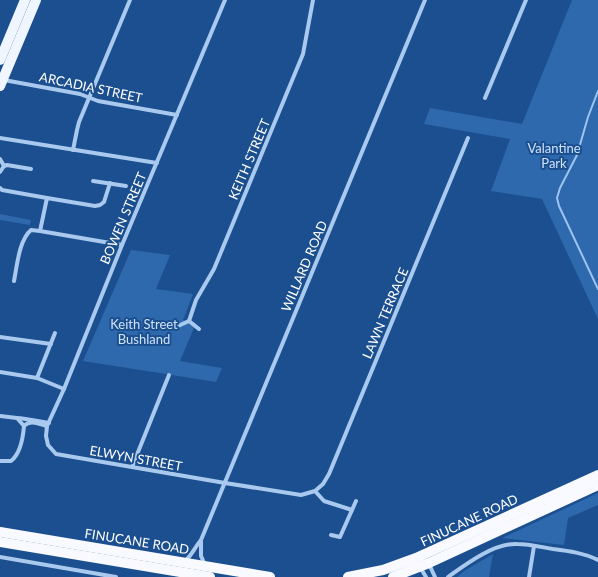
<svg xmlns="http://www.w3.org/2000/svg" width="598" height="577" font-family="Lato,sans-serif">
<rect width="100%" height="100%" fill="#1b4f8f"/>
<g fill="#2e69ad">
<path d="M572,0H598V319L542,199L491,191L510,139L424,124L430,108L522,124Z"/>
<path d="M0,214L31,220L30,225L0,220Z"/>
<path d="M131,250L170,255L156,289L193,294L183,320L196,323L180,361L222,368L216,382L83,361Z"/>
<path d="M598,493V505L568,518L564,545L502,538Z"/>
<path d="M493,554L489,577H457L464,571Z"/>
</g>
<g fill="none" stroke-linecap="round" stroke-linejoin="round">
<path stroke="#9cc4f0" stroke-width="2" d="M598,91L588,117L577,155L560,188L557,198L559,206L598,289"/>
<g stroke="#a9c9ee" stroke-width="4">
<path d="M225,0L122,245L64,389L47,426L46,436L48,445L56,454L225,483L301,495L315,491L323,484L329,474L468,138"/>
<path d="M4,80L80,94L98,101L177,115"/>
<path d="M485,98L526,0"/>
<path d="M0,138L157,163"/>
<path d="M73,150L77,130L79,122L130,0"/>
<path d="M0,159L4,166"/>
<path d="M0,172L4,166L7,165L31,169"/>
<path d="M93,181L126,186"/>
<path d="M0,188L2,190L47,198"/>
<path d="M40,231L47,198L95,206L100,205L104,202L110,183"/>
<path d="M14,281C17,266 19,240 31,230L40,231L122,245"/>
<path d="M189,321L196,300L214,269L303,54L313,0"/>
<path d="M178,326L189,321L199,329"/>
<path d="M0,337L51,344"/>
<path d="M0,372L37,378L64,389"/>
<path d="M37,378L55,333"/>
<path d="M0,416L17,418L24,426C23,438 20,454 11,461H0"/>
<path d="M17,418C28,419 38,421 49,423"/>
<path d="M24,426C30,419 39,424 47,426"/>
<path d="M132,467L169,375"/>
<path d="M315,491L324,501L352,510"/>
<path d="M331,535L340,537L356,501"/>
<path d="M201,541V556L205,565"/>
<path d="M0,557L116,577"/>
<path d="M185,561C192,555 195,547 201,540L425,0"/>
<path d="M429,564L435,577"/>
<path d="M420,567L426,577"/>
<path d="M448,577C466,564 494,543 517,544C529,544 541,547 553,549C569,551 584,553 598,560"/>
<path d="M529,577L534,546"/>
</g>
<g stroke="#f0f6ff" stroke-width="10">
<path d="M0,60L25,0"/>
<path d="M0,86L36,0"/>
</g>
<g stroke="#f8faff" stroke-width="10">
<path d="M0,532L270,577"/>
<path d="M0,542L210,577"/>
<path d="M348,577L383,570L416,558L598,475"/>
<path d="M393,577L429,563L598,485"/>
</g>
</g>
<g text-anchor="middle" stroke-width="4" stroke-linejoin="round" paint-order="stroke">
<g font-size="13" fill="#fff" stroke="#1b4f8f">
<text transform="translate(91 87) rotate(12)" y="5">ARCADIA STREET</text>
<text transform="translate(249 159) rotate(-67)" y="5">KEITH STREET</text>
<text transform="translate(123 218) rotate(-67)" y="5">BOWEN STREET</text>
<text transform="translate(304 266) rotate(-67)" y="5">WILLARD ROAD</text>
<text transform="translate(385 313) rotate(-67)" y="5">LAWN TERRACE</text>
<text transform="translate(136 458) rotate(10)" y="5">ELWYN STREET</text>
<text transform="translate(469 520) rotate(-25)" y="5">FINUCANE ROAD</text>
<text transform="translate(137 541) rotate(9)" y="5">FINUCANE ROAD</text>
</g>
<g font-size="13" fill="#cfe3fa" stroke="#1b4f8f">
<text x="554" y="153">Valantine<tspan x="554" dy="15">Park</tspan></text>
<text x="144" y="329">Keith Street<tspan x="144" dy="15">Bushland</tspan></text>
</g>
</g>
</svg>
